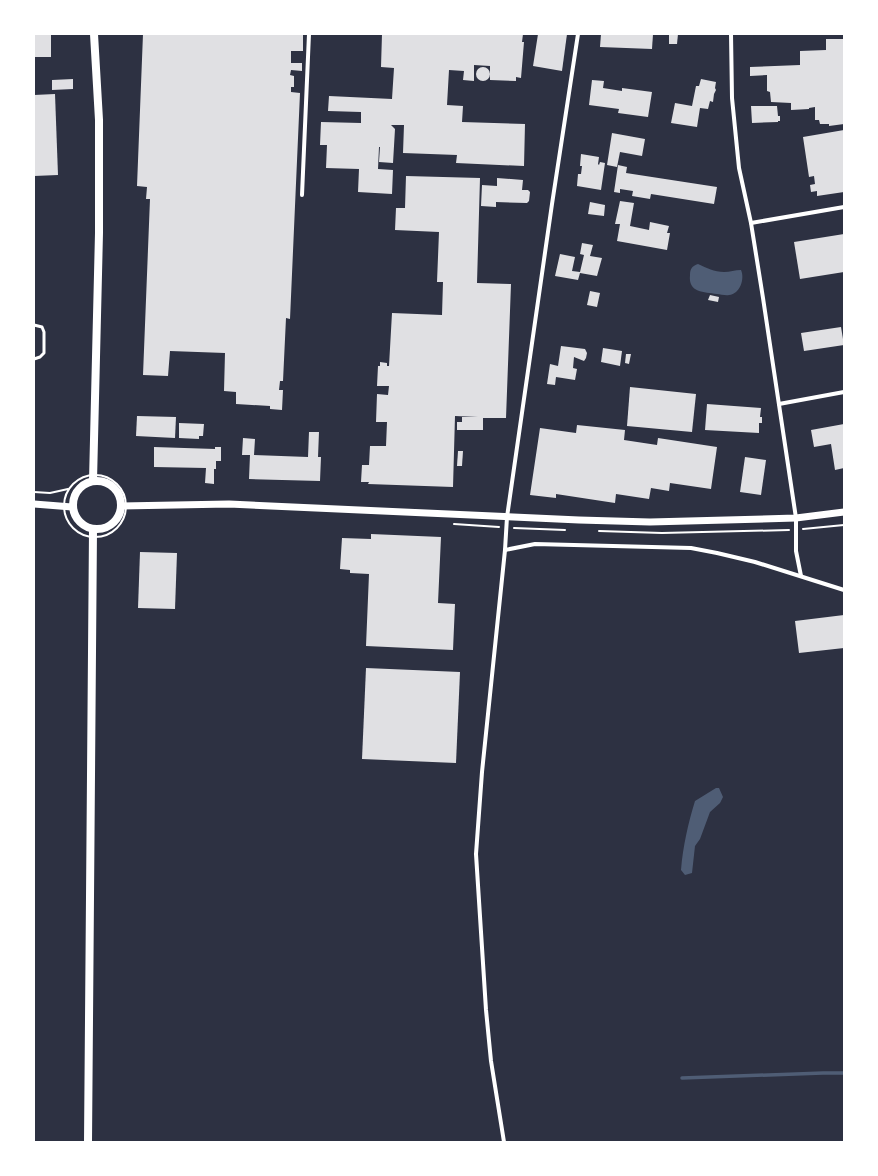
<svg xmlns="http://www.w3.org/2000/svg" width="878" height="1176" font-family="Merriweather,serif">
<rect width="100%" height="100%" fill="#2d3142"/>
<g fill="#4f5d75">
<path d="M698,264C707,268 714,272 724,272C730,272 735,270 741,270C745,279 740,294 729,295C726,296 720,294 717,294C704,292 688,293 690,275C690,269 692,266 698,264Z"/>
<path d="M716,788H719L723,797L720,803L710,812L700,839L695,846L692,873L685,875L681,870C683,846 688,824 695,801Z"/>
</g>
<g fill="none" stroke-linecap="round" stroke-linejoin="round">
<path stroke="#4f5d75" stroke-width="3.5" d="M682,1078L823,1073H844"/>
</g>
<g fill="#e0e0e3">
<rect x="34" y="34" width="17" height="23"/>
<path d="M143,34H303V51H291V63H302V71L291,70L290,75L294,76V87H291V92L300,93L290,319L286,318L283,381H280L279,390H283L282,410L270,409V406L236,404V392L224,391L225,353L170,351L168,376L143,375L150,199H146L147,187L137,186Z"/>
<path d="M382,34H523L522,42H524L521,78L516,77V71V81L490,80V66L474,65V81L463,80L464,71L449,70L447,105L463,106L462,122L525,124L524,166L456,163L457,155L403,153L404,125H391L395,129L393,163L379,162L380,147H379L378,169L393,170L392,194L358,192L359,169L326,168L327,145H320L321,122L361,123V112L328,111L329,96L392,99L394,68L381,67Z"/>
<path d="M538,34H567L562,71L533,66Z"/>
<path d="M601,34H653L652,49L600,47Z"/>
<path d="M669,34H678L677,44H669Z"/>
<path d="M826,39H844V124L829,126V124H820L819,120H815V107L809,108V109L791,110V103L771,102L770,92L767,91V75L750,76V67L800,65V51L826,50Z"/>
<circle cx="483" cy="74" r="7"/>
<path d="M73,79V89L52,90V80Z"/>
<path d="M701,79L716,82L715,88L716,90L714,94L713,102L710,101L708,109L700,108L697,127L671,123L675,103L692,106L696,86H699Z"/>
<path d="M592,80L604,81L603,88L622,91V88L652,92L648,117L618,113L619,109L589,105Z"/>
<path d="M55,94L58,175L34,176V95Z"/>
<path d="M751,106H777L778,116H780V121H778V122L752,123Z"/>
<path d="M844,130V192L817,196V191L811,192L810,185L815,184L814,176L809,177L803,137Z"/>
<path d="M612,133L645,139L642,156L620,152L617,167L607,165Z"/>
<path d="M581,154L599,157L598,164L599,165L600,162L605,163L601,190L577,186L578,174H581L582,166H580Z"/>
<path d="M618,165L627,167L626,173L717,187L714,204L651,194L650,199L632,196L633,191L620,189V193L614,192Z"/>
<path d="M406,176L480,178L477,283L511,284L506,418H483V430H457V422H462V417H478L455,416L453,487L368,484L369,482H361L362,465H369L370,446H386L387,422H376L377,394L388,395L389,386H377L378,366H380V362L387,363V366H389L392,313L442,315L443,282H437L439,232L395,230L396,208H405Z"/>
<path d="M497,178L523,180L522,190H528L530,192L529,201L527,203L496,202V207L481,206L482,185L497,186Z"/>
<path d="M620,201L634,203L630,226L649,230L650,222L669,226L667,233H670L667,250L617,241L620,224H615Z"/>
<path d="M590,202L605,205L604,216L588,214Z"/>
<path d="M844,234V272L800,279L794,242Z"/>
<path d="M582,243L593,245L590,256L602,258L597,276L580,273L578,280L555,276L560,254L575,257L572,271L580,272L584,255L580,254Z"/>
<path d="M590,291L600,293L597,307L587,305Z"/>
<path d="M710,295L719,297L718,302L708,300Z"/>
<path d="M841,327L844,345L804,351L801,333Z"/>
<path d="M561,346L585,349L587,353L586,358L584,361L574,357L573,368L577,369L575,380L556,377L555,385L547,384L550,364L558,366Z"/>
<path d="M603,348L622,351L620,366L601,362Z"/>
<path d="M626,354H631L629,364L625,363Z"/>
<path d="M630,387L696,394L692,432L627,426Z"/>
<path d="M707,404L761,408L760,417H762V423H759V433L705,430Z"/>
<path d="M137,416L176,417L175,438L136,436Z"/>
<path d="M179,423L204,424L203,436H199V439L179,438Z"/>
<path d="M844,424V468L835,470L831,444L814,447L811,430Z"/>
<path d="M577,425L625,430L624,440L657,445L658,438L717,447L711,489L670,483L669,491L651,488L649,499L616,494L615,503L556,494V498L530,495L540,428L576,433Z"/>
<path d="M309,432H319L318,457H321L320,481L249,479L250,455H242L243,438L255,439L254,455L308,457Z"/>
<path d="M154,447L215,449V447H221V461H216V469H214V484L205,483L206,468L154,467Z"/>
<path d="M458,451H463L462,466H457Z"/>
<path d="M745,457L766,460L761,495L740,492Z"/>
<path d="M371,534L441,537L438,603L455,604L453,650L366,646L369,574L350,573V570L340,569L342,538L371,539Z"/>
<path d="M140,552L177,553L175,609L138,608Z"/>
<path d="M844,615V648L799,653L795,621Z"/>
<path d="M366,668L460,672L456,763L362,759Z"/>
</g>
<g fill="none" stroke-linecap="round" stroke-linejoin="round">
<g stroke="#fff" stroke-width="2">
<circle cx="95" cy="506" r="31"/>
<path d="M34,492L50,493L68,489"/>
<path d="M454,524L499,527"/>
<path d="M514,528L565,530"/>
<path d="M803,529L844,525"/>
<path d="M599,531L662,533L789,530"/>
</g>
<path stroke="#fff" stroke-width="3" d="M34,325L42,327L44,332V353L40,357L34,359"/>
<g stroke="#fff" stroke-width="4">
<path d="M731,34L732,98L739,168L751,223L763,298L796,518V551L801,576"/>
<path d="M302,195L309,34"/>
<path d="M751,223L844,207"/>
<path d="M779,404L844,392"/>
<path d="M505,550L535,544L691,548L717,553L755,562L844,590"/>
<path d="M504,1142L491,1061L486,1010L476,854L482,772L505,550L507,517L552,204L578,34"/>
</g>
<g stroke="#fff" stroke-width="7">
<path d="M34,504L72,507"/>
<path d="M121,506L229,504L579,520L650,522L796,518L844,512"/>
</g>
<g stroke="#fff" stroke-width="8">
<circle cx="97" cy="505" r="24"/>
<path d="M93,481L99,233V120L94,34"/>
<path d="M88,1142L93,530"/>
</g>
</g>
<rect width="878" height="1176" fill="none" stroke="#ffffff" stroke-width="70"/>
</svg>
